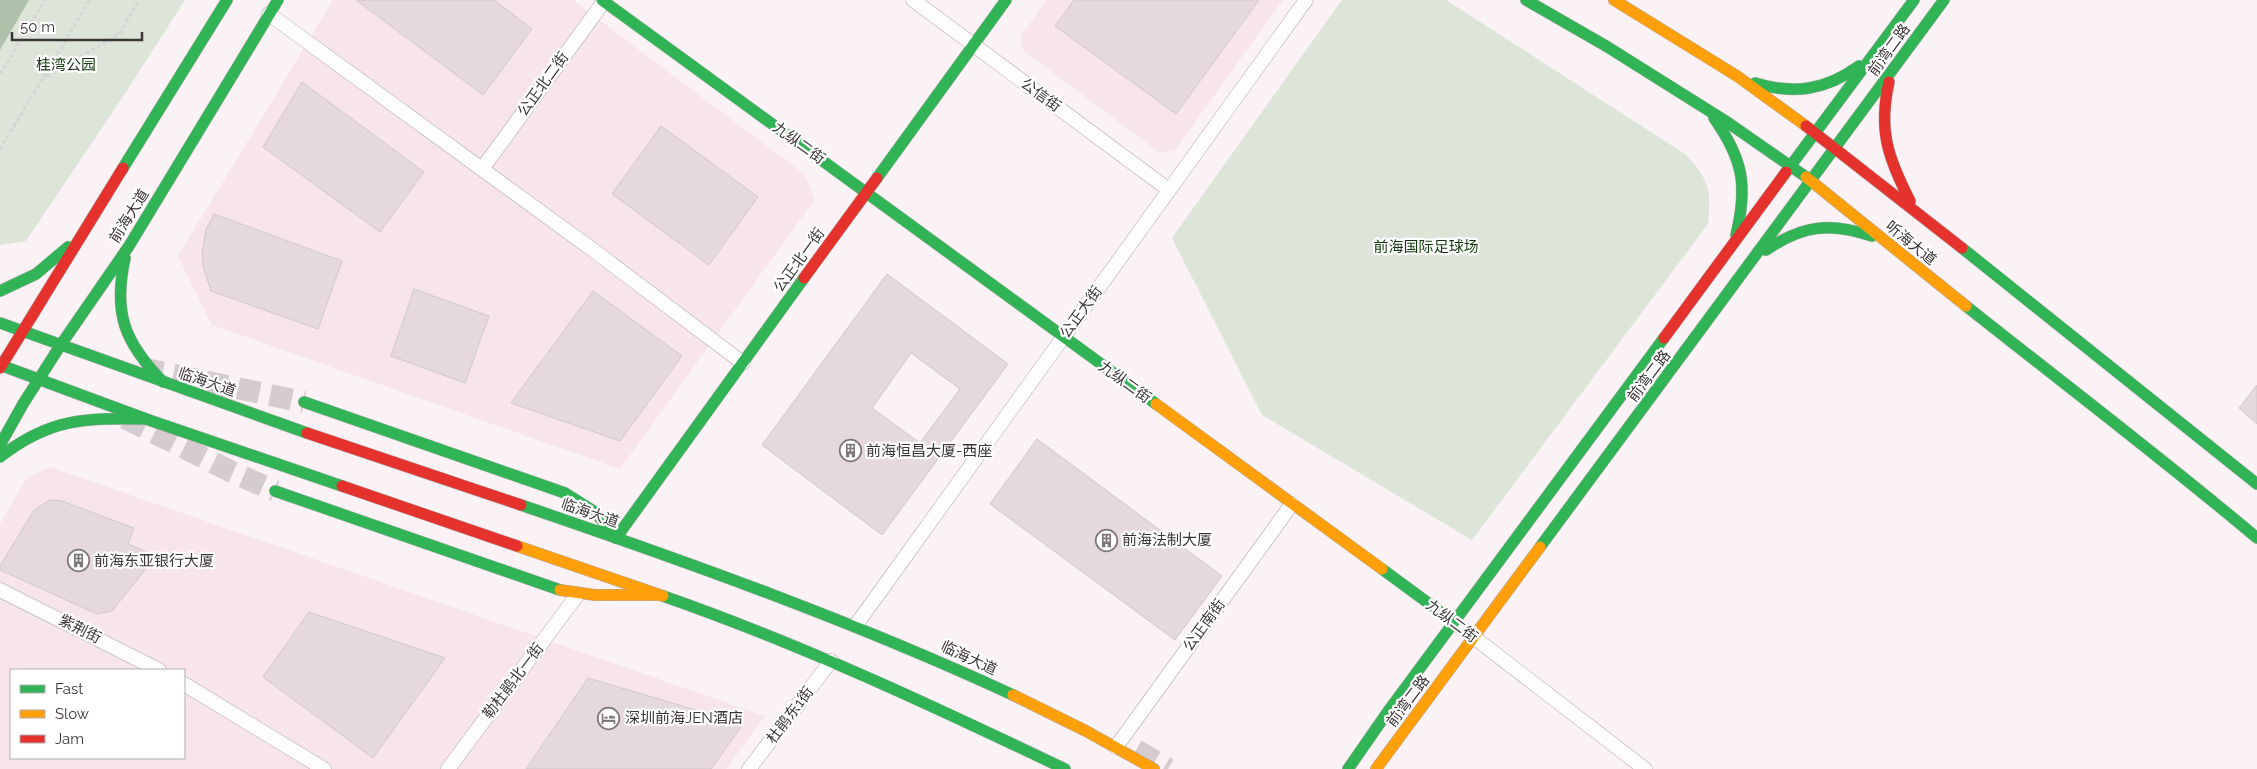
<svg xmlns="http://www.w3.org/2000/svg" width="2257" height="769" font-family="Raleway,'Noto Sans SC',sans-serif">
<rect width="100%" height="100%" fill="#faf2f5"/>
<g fill="#f7e5eb" fill-rule="evenodd">
<path d="M333,0H573L805,175L815,199L620,469L212,325L178,256Z"/>
<path d="M1047,0H1283L1174,151L1159,152L1023,50L1021,36Z"/>
<path d="M50,467L765,716L726,769H0V524L27,478ZM11,670H184V758H11Z"/>
</g>
<g fill="#dde5d9">
<path d="M0,0H185L126,92L26,241L0,245Z"/>
<path d="M1342,0H1446L1685,154C1710,181 1711,189 1708,224L1472,540L1262,415L1172,238Z"/>
</g>
<path fill="#afc0ab" d="M0,0H29L0,50Z"/>
<g fill="#e5d9dd" stroke="#cfc8cb" fill-rule="evenodd">
<path d="M356,0H494L532,29L483,95Z"/>
<path d="M1074,0H1259L1176,114L1055,26Z"/>
<path d="M302,82L424,172L380,232L263,147Z"/>
<path d="M661,126L758,197L709,265L612,194Z"/>
<path d="M214,214L342,261L318,329L211,291L203,266L202,253L206,230Z"/>
<path d="M887,274L1008,364L882,535L762,445ZM911,353L960,389L920,443L872,408Z"/>
<path d="M414,289L489,316L465,383L391,356Z"/>
<path d="M593,291L682,356L620,441L511,403Z"/>
<path d="M2257,385V424L2239,408Z"/>
<path d="M1037,439L1222,576L1175,640L990,504Z"/>
<path d="M50,500L62,501L134,528L128,544L156,556L112,611L97,614L0,570V566L34,510Z"/>
<path d="M309,612L445,658L373,758L263,677Z"/>
<path d="M588,678L743,724L711,769H526Z"/>
</g>
<g fill="none" stroke-linecap="round" stroke-linejoin="round">
<g stroke="#d4cccf" stroke-width="22" stroke-dasharray="22 11" stroke-linecap="butt">
<path d="M141,368L304,402"/>
<path d="M125,418L232,472L275,491"/>
<path d="M1136,750L1168,769"/>
</g>
<defs>
<g id="street">
<path d="M913,0L1169,190"/>
<path d="M269,14L597,253L743,363"/>
<path d="M482,169L605,0"/>
<path d="M0,590L159,670"/>
<path d="M1454,622L1645,769"/>
<path d="M856,625L1306,0"/>
<path d="M184,684L324,769"/>
<path d="M1116,747L1292,504"/>
<path d="M448,769L578,594"/>
<path d="M749,769L831,661"/>
</g>
<g id="fast">
<path d="M602,0L1156,404"/>
<path d="M1526,0L1606,46L1727,122L1806,177"/>
<path d="M1755,83C1794,95 1826,90 1859,66"/>
<path d="M1714,118C1743,159 1748,186 1736,235"/>
<path d="M123,168L227,0"/>
<path d="M1786,172L1914,0"/>
<path d="M877,178L1006,0"/>
<path d="M1962,248L2257,484"/>
<path d="M1766,250C1803,225 1830,222 1872,236"/>
<path d="M125,258C113,313 124,342 163,382"/>
<path d="M0,291L36,274L68,247"/>
<path d="M1966,306C2063,383 2162,458 2257,538"/>
<path d="M0,323L307,433"/>
<path d="M0,365L146,419L342,486"/>
<path d="M304,402L565,493L595,512L616,538"/>
<path d="M0,445L23,404L60,346L129,246L278,0"/>
<path d="M0,457C50,418 85,418 146,419"/>
<path d="M275,491L560,590"/>
<path d="M521,505C688,562 853,621 1013,695"/>
<path d="M616,538L804,278"/>
<path d="M1540,547L1944,0"/>
<path d="M1382,569L1454,622"/>
<path d="M663,596C801,644 933,706 1065,769"/>
<path d="M1348,769L1389,710L1664,338"/>
</g>
<g id="slow">
<path d="M1614,0L1737,76L1806,126"/>
<path d="M1806,177L1966,306"/>
<path d="M1156,404L1382,569"/>
<path d="M517,546L663,596"/>
<path d="M560,590L595,595H657"/>
<path d="M1013,695L1086,731L1154,769"/>
<path d="M1376,769L1540,547"/>
</g>
<g id="jam">
<path d="M1889,82C1878,130 1888,158 1910,201"/>
<path d="M1806,126L1962,248"/>
<path d="M804,278L877,178"/>
<path d="M1664,338L1786,172"/>
<path d="M0,368L123,168"/>
<path d="M307,433L521,505"/>
<path d="M342,486L517,546"/>
</g>
</defs>
<use href="#street" stroke="#afa8ab" stroke-width="15"/>
<use href="#fast" stroke="#afa8ab" stroke-width="12"/>
<use href="#slow" stroke="#afa8ab" stroke-width="12"/>
<use href="#jam" stroke="#afa8ab" stroke-width="12"/>
<g stroke="#d6d4d4" stroke-width="3" stroke-dasharray="4 2.5" stroke-linecap="butt">
<path d="M0,74L45,0"/>
<path d="M41,80L119,34L139,0"/>
<path d="M0,149L90,0"/>
</g>
<use href="#street" stroke="#fefdfe" stroke-width="14"/>
<use href="#fast" stroke="#30b455" stroke-width="11"/>
<use href="#slow" stroke="#ff9f0a" stroke-width="11"/>
<use href="#jam" stroke="#e5322d" stroke-width="11"/>
</g>
<defs>
<symbol id="building-ring" viewBox="-11 -11 22 22"><circle r="9.5" fill="#fff" stroke="#7e777a" stroke-width="1.5"/><path d="M-4-6H4V6H1V3H-1V6H-4ZM-2.5-4.3h1.7v1.8h-1.7ZM.8-4.3h1.7v1.8H.8ZM-2.5-1h1.7V.8h-1.7ZM.8-1h1.7V.8H.8Z" fill="#7e777a"/></symbol>
<symbol id="hotel-ring" viewBox="-11 -11 22 22"><circle r="9.5" fill="#fff" stroke="#7e777a" stroke-width="1.5"/><path d="M-6-4.5h1.5V1H6V5H4.5V3h-9V5H-6ZM-4 0a1.8 1.8 0 1 1 3.6 0ZM.5 0V-2.5h3Q6-2.5 6 0Z" fill="#7e777a"/></symbol>
</defs>
<g fill-rule="evenodd">
<use href="#building-ring" x="838" y="438" width="25" height="25"/>
<use href="#building-ring" x="1094" y="528" width="25" height="25"/>
<use href="#building-ring" x="66" y="548" width="25" height="25"/>
<use href="#hotel-ring" x="596" y="706" width="25" height="25"/>
</g>
<g text-anchor="middle" stroke-width="4.5" stroke-linejoin="round" paint-order="stroke">
<g font-size="15" fill="#3c3537" stroke="#fff">
<text transform="translate(1889 50) rotate(-54)" y="5">前湾二路</text>
<text transform="translate(543 84) rotate(-54)" y="5">公正北二街</text>
<text transform="translate(1041 95) rotate(36)" y="5">公信街</text>
<text transform="translate(799 143) rotate(36)" y="5">九纵二街</text>
<text transform="translate(129 216) rotate(-58)" y="5">前海大道</text>
<text transform="translate(1911 243) rotate(39)" y="5">听海大道</text>
<text transform="translate(799 260) rotate(-54)" y="5">公正北一街</text>
<text transform="translate(1081 312) rotate(-54)" y="5">公正大街</text>
<text transform="translate(1649 376) rotate(-53)" y="5">前湾二路</text>
<text transform="translate(207 382) rotate(19)" y="5">临海大道</text>
<text transform="translate(1125 382) rotate(36)" y="5">九纵二街</text>
<text transform="translate(590 513) rotate(19)" y="5">临海大道</text>
<text transform="translate(1452 621) rotate(37)" y="5">九纵二街</text>
<text transform="translate(1204 625) rotate(-54)" y="5">公正南街</text>
<text transform="translate(80 629) rotate(27)" y="5">紫荆街</text>
<text transform="translate(969 658) rotate(25)" y="5">临海大道</text>
<text transform="translate(513 681) rotate(-53)" y="5">勒杜鹃北一街</text>
<text transform="translate(1408 701) rotate(-53)" y="5">前湾二路</text>
<text transform="translate(790 715) rotate(-53)" y="5">杜鹃东1街</text>
</g>
<g font-size="15" fill="#10380b" stroke="#fff">
<text x="66" y="70">桂湾公园</text>
<text x="1426" y="252">前海国际足球场</text>
</g>
<g font-size="15" fill="#3c3537" stroke="#fff" text-anchor="start">
<text x="866" y="456">前海恒昌大厦-西座</text>
<text x="1122" y="545">前海法制大厦</text>
<text x="94" y="566">前海东亚银行大厦</text>
<text x="625" y="723">深圳前海JEN酒店</text>
</g>
</g>
<rect x="10" y="669" width="175" height="90" fill="#ffffff" stroke="#b1aeaf"/>
<rect x="20" y="685" width="25" height="8" fill="#30b455" stroke="#b1aeaf"/>
<text x="55" y="694" font-size="15" fill="#3c3537">Fast</text>
<rect x="20" y="710" width="25" height="8" fill="#ff9f0a" stroke="#b1aeaf"/>
<text x="55" y="719" font-size="15" fill="#3c3537">Slow</text>
<rect x="20" y="735" width="25" height="8" fill="#e5322d" stroke="#b1aeaf"/>
<text x="55" y="744" font-size="15" fill="#3c3537">Jam</text>
<path d="M12 32v8h130v-8" fill="none" stroke="#3c3537" stroke-width="2.5"/>
<text x="20" y="32" font-size="15" fill="#3c3537" stroke="#ffffff" stroke-width="4" paint-order="stroke">50 m</text>
</svg>
